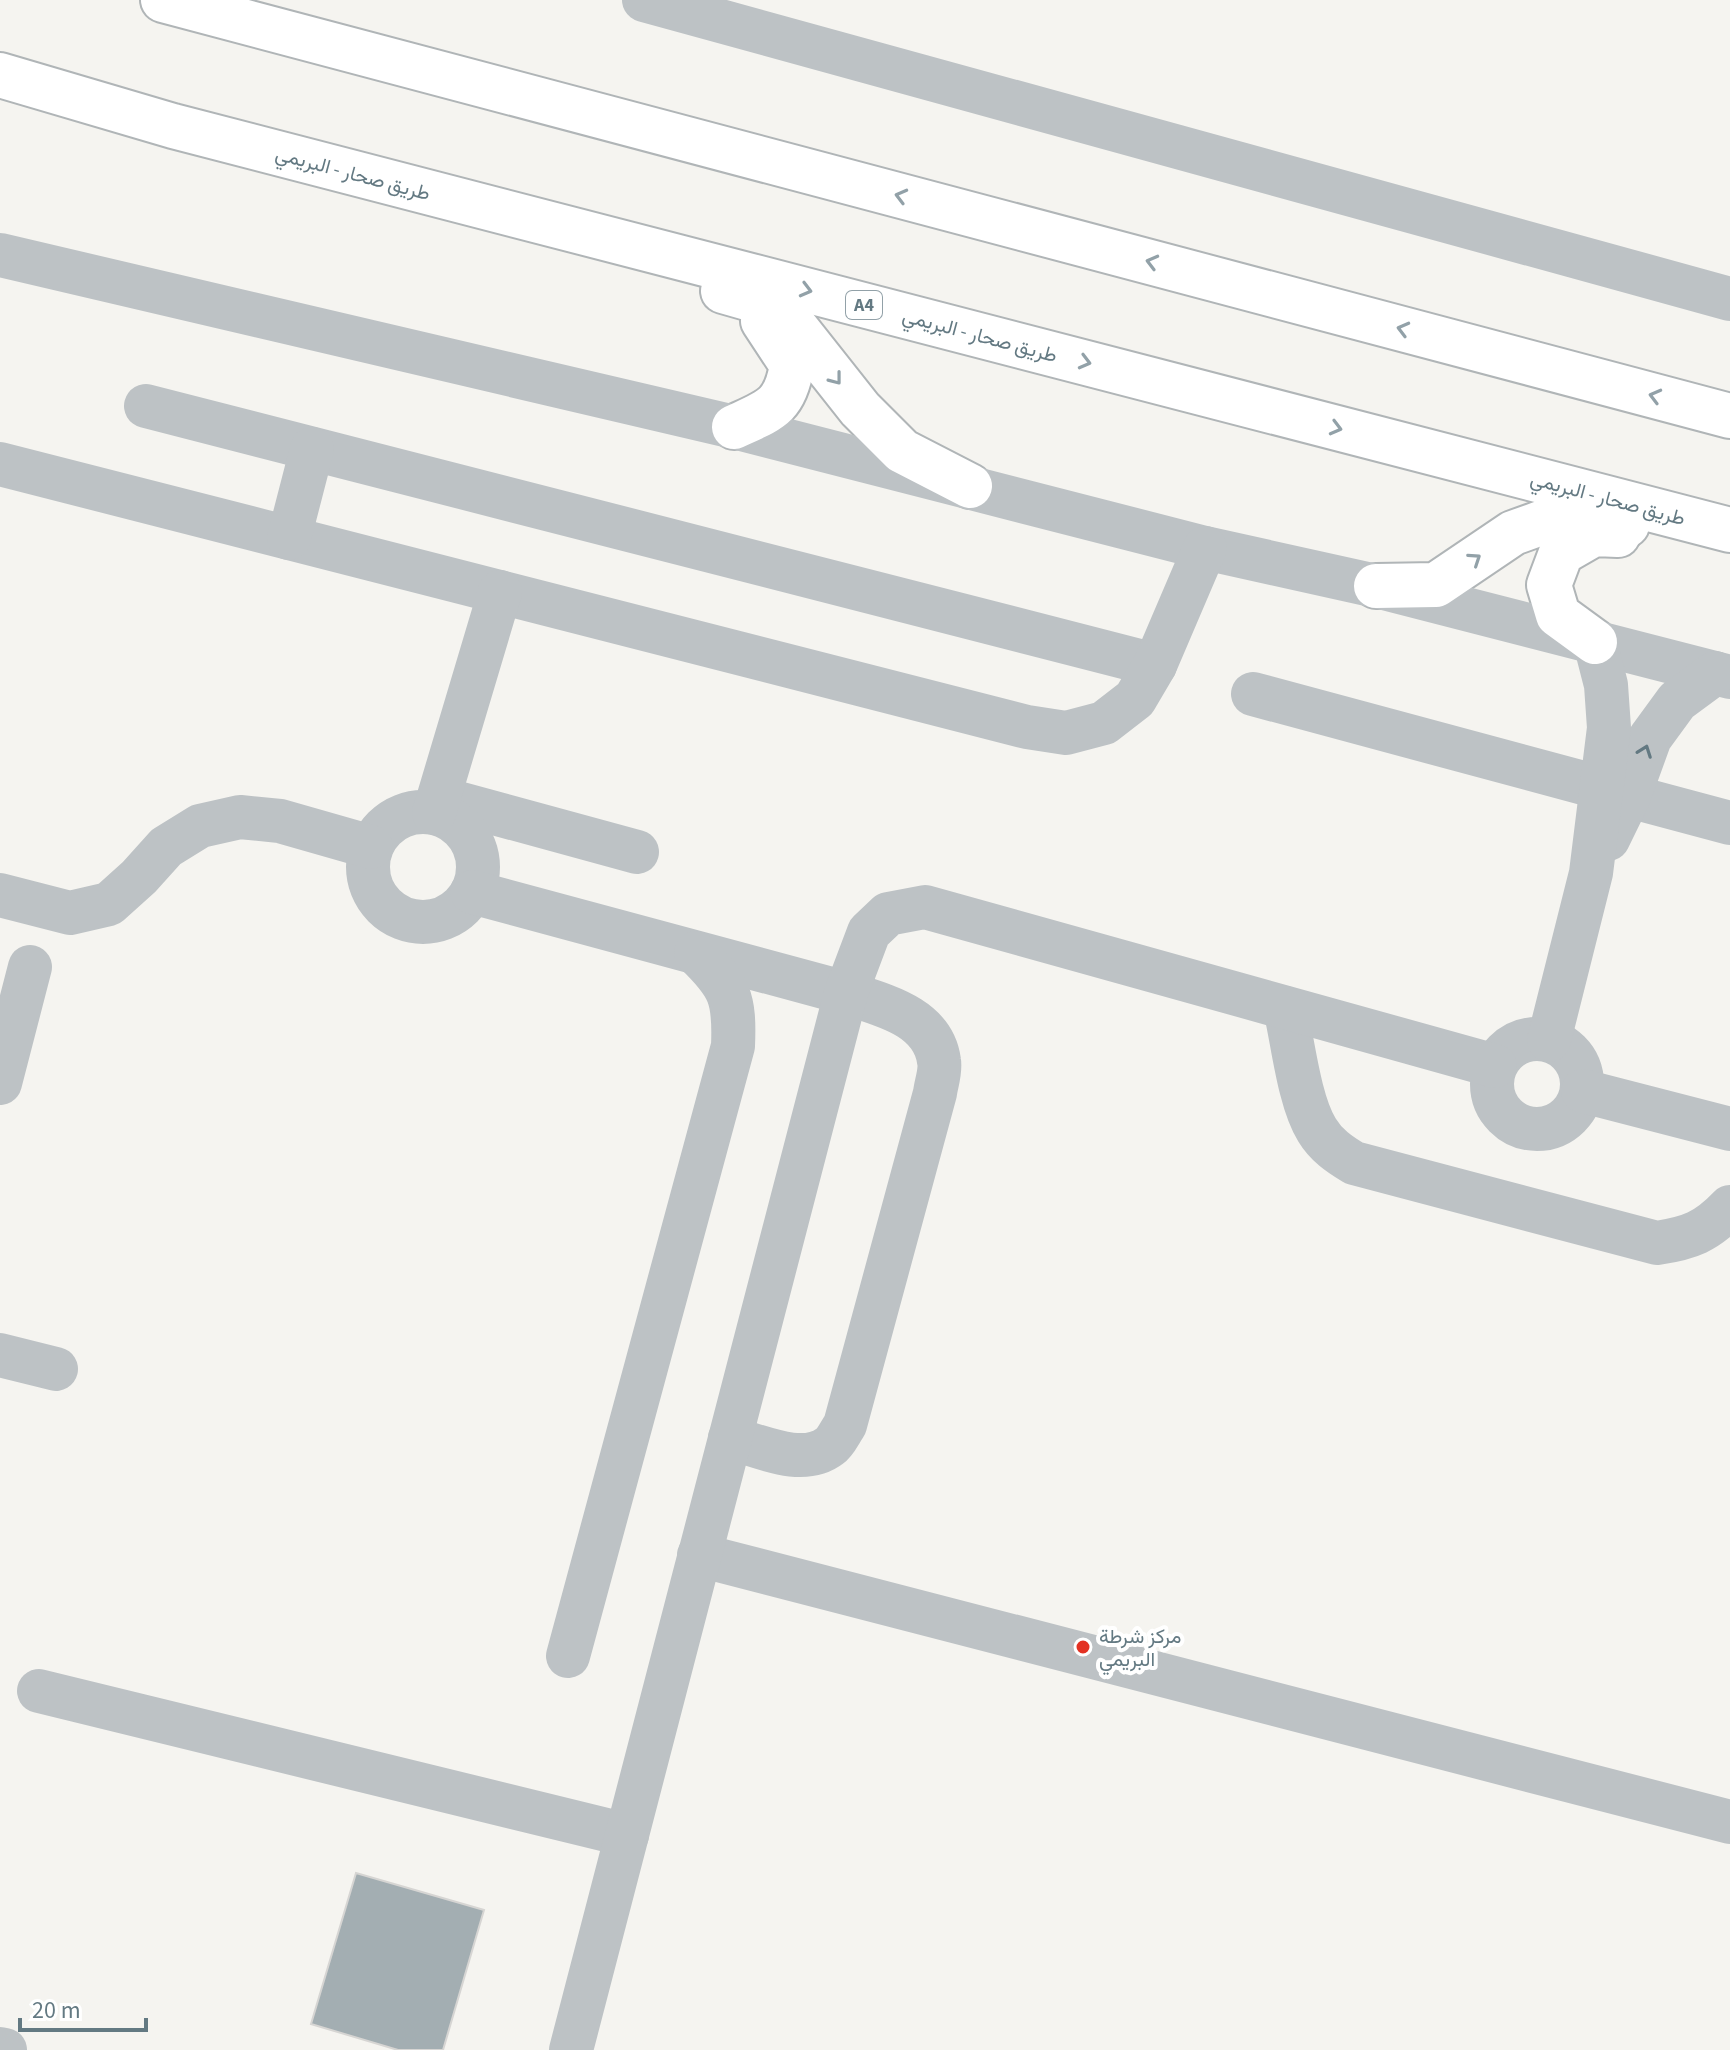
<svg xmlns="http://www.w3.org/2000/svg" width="1730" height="2050" font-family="'Source Sans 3',Vazirmatn,sans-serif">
<rect width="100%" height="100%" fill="#f5f4f0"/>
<path fill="#a3aeb2" stroke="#d6d5d3" stroke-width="2" d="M356,1873L484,1910L443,2050H398L311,2024Z"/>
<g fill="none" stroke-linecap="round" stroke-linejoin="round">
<defs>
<g id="highway">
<path d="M163,0L1730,416"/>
<path d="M0,75L173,126L1730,530"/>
<path d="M723,291L751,299L792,323L860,409L902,451L970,486"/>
<path d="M734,427C771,410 785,407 792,365L763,321"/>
<path d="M1376,586L1436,585L1513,533L1549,520H1609L1627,525"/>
<path d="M1595,642L1558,615L1549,585L1561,553L1594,534L1618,535"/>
</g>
</defs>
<use href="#highway" stroke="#b0b5b7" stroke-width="48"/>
<g stroke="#bdc2c5" stroke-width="44">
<path d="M644,0L1730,299"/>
<path d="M0,255L734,427L1205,548L1376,586L1730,677"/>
<path d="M146,406L1155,665"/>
<path d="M0,464L1027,727L1066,733L1104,723L1135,699L1155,665L1205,548"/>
<path d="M289,538L312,449"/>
<path d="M1253,694L1602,788"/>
<path d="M1629,796L1730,823"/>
<path d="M439,798L637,852"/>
<circle cx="423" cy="867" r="55"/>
<path d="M434,813L500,592"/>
<path d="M1608,839L1629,796L1650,738L1677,701L1715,673"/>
<path d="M472,892L846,993C882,1005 933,1016 939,1061C941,1071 936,1084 935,1093L845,1425C840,1432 836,1442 830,1446C803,1467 760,1446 730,1438"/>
<path d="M0,895L70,913L109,904L139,877L166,847L200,826L240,817L280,821L371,847"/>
<path d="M1285,1008C1293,1042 1299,1101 1317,1130C1326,1145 1339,1154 1354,1163L1657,1243C1690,1238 1706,1232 1730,1207"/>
<circle cx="1537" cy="1084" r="45"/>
<path d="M1549,1040L1591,873L1609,728L1606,685L1595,642"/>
<path d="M0,1083L30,967"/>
<path d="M1583,1091L1730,1129"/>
<path d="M0,1355L56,1369"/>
<path d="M699,1555L1730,1822"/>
<path d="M568,1656L733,1046C735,998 730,986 696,953"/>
<path d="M39,1691L627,1835"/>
<path d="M0,2049L5,2050"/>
<path d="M571,2050L846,993L869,932L888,914L925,907L1495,1066"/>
</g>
<use href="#highway" stroke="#fff" stroke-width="44"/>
</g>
<defs><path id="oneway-chevron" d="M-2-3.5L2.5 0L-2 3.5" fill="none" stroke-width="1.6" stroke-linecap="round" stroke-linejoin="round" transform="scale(2)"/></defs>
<g stroke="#92a1a8">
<use href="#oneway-chevron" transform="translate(901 196) rotate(-165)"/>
<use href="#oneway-chevron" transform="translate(1152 262) rotate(-165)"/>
<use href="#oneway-chevron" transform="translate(806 290) rotate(15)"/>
<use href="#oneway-chevron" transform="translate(1403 329) rotate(-165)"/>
<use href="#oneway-chevron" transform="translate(1085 362) rotate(15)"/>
<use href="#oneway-chevron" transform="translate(836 379) rotate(52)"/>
<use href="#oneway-chevron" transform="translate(1655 396) rotate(-165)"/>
<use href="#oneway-chevron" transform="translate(1336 428) rotate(15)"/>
<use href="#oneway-chevron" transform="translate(1475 559) rotate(-34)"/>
</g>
<use stroke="#637982" href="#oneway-chevron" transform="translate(1645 751) rotate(-70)"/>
<circle fill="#e33122" stroke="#fff" stroke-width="3" cx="1083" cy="1647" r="8"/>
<g text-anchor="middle" stroke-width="8" stroke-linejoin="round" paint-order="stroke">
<rect fill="#fff" stroke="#92a1a8" stroke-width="2" x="846" y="291" width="36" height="28" rx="6"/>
<g font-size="18" font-weight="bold" fill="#637982">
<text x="864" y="311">A4</text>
</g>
<g font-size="20" fill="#637982" stroke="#fff">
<text transform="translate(353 173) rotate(15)" y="7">طريق صحار - البريمي</text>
<text transform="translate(980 335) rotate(15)" y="7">طريق صحار - البريمي</text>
<text transform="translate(1608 498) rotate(15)" y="7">طريق صحار - البريمي</text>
</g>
<g font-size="20" fill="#637982" stroke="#fff" text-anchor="start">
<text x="1099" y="1643">مركز شرطة<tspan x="1099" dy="23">البريمي</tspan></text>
</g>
</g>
<path d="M20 2018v12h126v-12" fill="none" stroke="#637982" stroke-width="4"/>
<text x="32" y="2018" font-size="24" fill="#637982" stroke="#ffffff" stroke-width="6" paint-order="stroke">20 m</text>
</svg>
